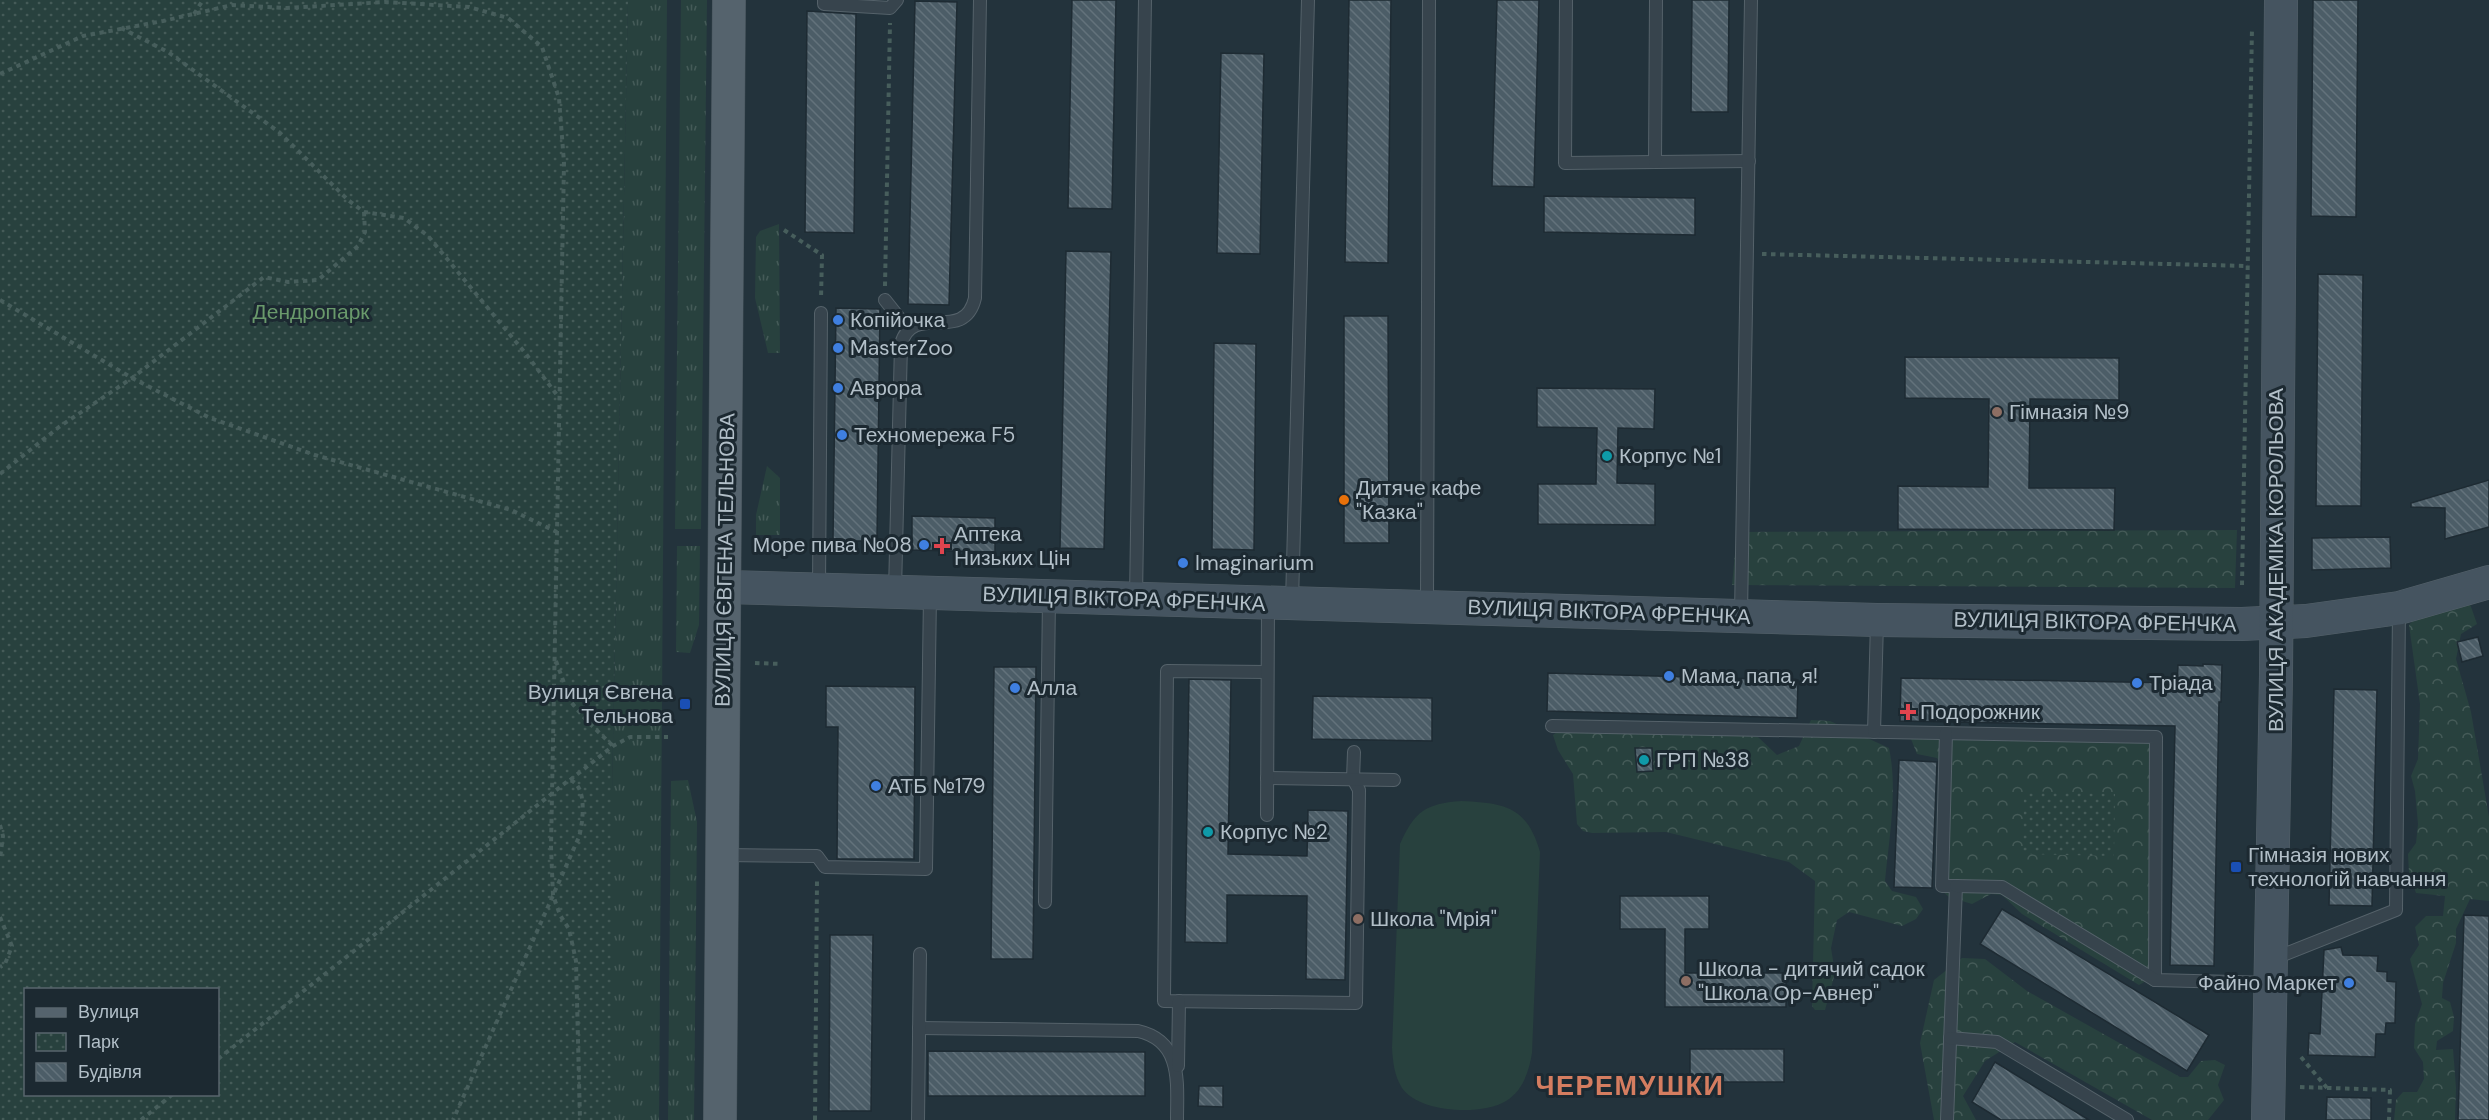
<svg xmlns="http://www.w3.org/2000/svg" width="2489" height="1120" font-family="'DM Sans',sans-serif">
<defs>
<pattern id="grass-tufts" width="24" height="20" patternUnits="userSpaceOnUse" patternTransform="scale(1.5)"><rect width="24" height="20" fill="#28413e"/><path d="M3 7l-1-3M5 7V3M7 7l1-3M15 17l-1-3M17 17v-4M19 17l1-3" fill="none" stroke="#455b58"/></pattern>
<pattern id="forest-crowns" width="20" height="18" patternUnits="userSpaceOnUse" patternTransform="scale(1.5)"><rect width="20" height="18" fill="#28413e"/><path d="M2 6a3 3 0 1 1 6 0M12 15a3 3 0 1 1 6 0" fill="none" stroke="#455b58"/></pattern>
<pattern id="park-dots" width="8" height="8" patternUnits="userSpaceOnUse" patternTransform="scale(1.5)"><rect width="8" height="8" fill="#28413e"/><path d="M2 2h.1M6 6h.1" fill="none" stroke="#455b58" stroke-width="1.8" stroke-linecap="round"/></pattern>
<pattern id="building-back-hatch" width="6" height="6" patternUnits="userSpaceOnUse" patternTransform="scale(1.5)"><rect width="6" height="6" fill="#4c5d67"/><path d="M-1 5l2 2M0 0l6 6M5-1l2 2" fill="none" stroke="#63727b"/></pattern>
</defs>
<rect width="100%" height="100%" fill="#23333c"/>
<g fill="url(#grass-tufts)">
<path d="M628,0H667L659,1120H612V791Z"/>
<path d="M681,0H707L701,529H675Z"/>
<path d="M779,224L780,353H768L755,298L756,237L760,231Z"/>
<path d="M767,466L780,478V535H756V515Z"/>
<path d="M677,546H700L699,625L690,653L676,652Z"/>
<path d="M688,780L697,822L694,1120H668L671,781Z"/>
</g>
<g fill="url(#forest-crowns)">
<path d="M2237,530L2235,588L1732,585L1737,532Z"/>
<path d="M2470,604L2477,624L2461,634L2456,659L2471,712L2489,817V901L2470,899L2456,929V943L2443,983L2442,998L2450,1002L2454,1017L2453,1031L2437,1041L2436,1050L2453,1049L2456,1088L2455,1120H2394L2396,1100L2403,1092H2417L2424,1079L2423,1062L2414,1048L2415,1024L2422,1004L2410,959L2419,945L2415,927L2426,916H2443L2445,896L2416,893L2409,873L2408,854L2416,843L2418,824L2415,791L2411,776L2418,759L2420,704L2409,625L2416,617Z"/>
<path d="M1811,720L1830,721L1889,748C1898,790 1889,838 1885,881L1892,891L1916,897L1923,909L1916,919L1902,926L1849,912L1837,920L1831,948L1835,973L1825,1010H1815L1812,1006L1815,881L1789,862L1666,832L1592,833L1583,831L1577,824L1573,774L1558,750L1553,735L1572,721L1758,737L1777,755L1799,746Z"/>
<path d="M1921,728L2149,740L2162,761L2160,973L2139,985L2022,914L2002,895L1991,894L1972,904L1949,897L1937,887L1942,765L1937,758L1917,754L1911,739Z"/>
<path d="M1962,958L1985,959L2027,991L2180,1077H2188L2201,1061L2215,1060L2225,1065L2218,1085L2224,1100L2208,1120H2152L2015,1042L1985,1061L1963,1096L1976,1120H1934L1920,1043L1934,980Z"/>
</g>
<g fill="url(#park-dots)" fill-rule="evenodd">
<path d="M0,0H628L612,791V1120H0ZM26,990H218V1094H26Z"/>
<path d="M2024,791L2115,794L2114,856L2023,854Z"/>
</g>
<path fill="#28413e" d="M1461,801C1504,803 1527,806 1540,852L1532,1053C1529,1071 1523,1091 1506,1101C1482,1116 1419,1113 1402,1088C1394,1075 1393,1062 1392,1048L1400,844C1415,811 1425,804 1461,801Z"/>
<g fill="url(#building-back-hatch)" stroke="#1e2b33" stroke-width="1.5">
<path d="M1072,0H1116L1112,209L1068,208Z"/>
<path d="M1349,0H1391L1388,263L1345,262Z"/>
<path d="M1497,0H1539L1534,187L1492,186Z"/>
<path d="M1692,0H1729L1728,112H1691Z"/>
<path d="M2313,0H2358L2356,217L2311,216Z"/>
<path d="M915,1L957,2L949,305L908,304Z"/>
<path d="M807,11L856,14L854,233L805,232Z"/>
<path d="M1221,53L1264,54L1260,254L1217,253Z"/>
<path d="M1544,196L1695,198V235L1544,232Z"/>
<path d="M1066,251L1111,252L1104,549L1060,548Z"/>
<path d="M2318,274L2363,275L2361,506H2316Z"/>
<path d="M836,308L880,309L877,541H833Z"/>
<path d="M1344,316H1388L1389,543H1344Z"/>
<path d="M1214,343L1256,344L1254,550L1212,549Z"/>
<path d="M1905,357L2119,358V400L2030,399L2029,488H2115L2114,530L1898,529V486L1988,487L1989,399L1905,398Z"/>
<path d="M1537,388L1655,389L1654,429L1618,428L1617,483L1655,484V525L1538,524V484H1596L1597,428L1537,427Z"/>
<path d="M2489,480V527L2445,539V508L2411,507V503Z"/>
<path d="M912,516L995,518V552L912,550Z"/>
<path d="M2390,537L2391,568L2312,570V538Z"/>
<path d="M2478,637L2483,656L2462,662L2457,642Z"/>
<path d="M2203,664L2222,665L2221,702H2219L2214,966L2170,965L2175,726L1900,721L1901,678L2177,683L2178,665L2203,666Z"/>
<path d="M994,667H1036L1033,959H991Z"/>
<path d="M1548,673L1798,680L1797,718L1547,711Z"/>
<path d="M1189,679L1231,680L1228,854L1307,856L1308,810L1348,811L1345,980L1306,979L1307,896L1227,895V943L1185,942Z"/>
<path d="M826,686L915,687L914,859H837L838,727H826Z"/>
<path d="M2334,689L2377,690L2372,906L2329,905Z"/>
<path d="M1313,696L1432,698V741L1312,739Z"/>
<path d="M1635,748H1652L1653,771L1637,772Z"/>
<path d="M1899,760L1937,762L1932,888L1894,887Z"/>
<path d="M1620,896H1709V929H1685V973H1786V1007H1665V929H1620Z"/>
<path d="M2002,909L2209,1035L2187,1071L1980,944Z"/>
<path d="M2464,915L2489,916V1120H2458Z"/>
<path d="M830,935H873L871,1111H829Z"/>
<path d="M2341,947L2343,955L2378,956L2377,971L2387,972V981L2396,982L2395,1023H2386L2385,1034H2376L2375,1057L2308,1055L2309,1033L2320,1034L2324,950Z"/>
<rect x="1690" y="1049" width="94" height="33"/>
<path d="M928,1051L1145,1052V1096H928Z"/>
<path d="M1995,1062L2089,1120H2001L1972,1102Z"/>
<path d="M1199,1086H1223V1107L1198,1106Z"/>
<path d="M2327,1097L2371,1098V1120H2326Z"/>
</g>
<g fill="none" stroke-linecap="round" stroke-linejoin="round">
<defs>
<g id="lane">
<path d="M824,0V4L890,8L897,0"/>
<path d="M1566,0L1565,163L1749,161"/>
<path d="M1655,162L1656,0"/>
<path d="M885,300L908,329"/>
<path d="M819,588L821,313"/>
<path d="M895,591L901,344C913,301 964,345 975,298L980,0"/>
<path d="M1136,599L1145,0"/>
<path d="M1292,602L1308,0"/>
<path d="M1427,605L1429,0"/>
<path d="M1741,615L1751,0"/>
<path d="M1267,672L1167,671L1164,1001L1356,1003L1359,790L1353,779L1354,752"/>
<path d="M1552,726L2156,737L2155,980"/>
<path d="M1874,732L1877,622"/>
<path d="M1946,733L1942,886H1956L1947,1120"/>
<path d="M1267,778L1394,780"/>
<path d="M1267,815L1268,604"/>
<path d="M725,855L817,856L825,867L926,869L930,595"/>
<path d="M1956,886L2002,887L2155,980L2271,983"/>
<path d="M1045,902L1049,598"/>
<path d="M2273,959L2396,910L2399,609"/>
<path d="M919,1028L1138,1031C1183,1041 1177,1084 1177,1120"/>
<path d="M1950,1038L1997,1042L2127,1120"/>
<path d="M1178,1066L1179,1001"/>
<path d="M918,1120L920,954"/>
</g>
<g id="secondary">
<path d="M726,587L1877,620L2242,624L2306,621L2399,608L2489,582"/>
<path d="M2268,1120L2276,674L2281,0"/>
</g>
<path id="primary" d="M720,1120L729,0"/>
</defs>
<use href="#lane" stroke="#55626a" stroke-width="14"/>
<use href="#secondary" stroke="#55626a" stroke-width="34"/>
<use href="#primary" stroke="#435058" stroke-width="34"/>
<g stroke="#475e5c" stroke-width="4" stroke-dasharray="4.5 4.5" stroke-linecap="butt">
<path d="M194,14L203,0"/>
<path d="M121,28L168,52L279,132L348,200L364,212L404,218L428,236L526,354L560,399"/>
<path d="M0,74L83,36L163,21L232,5L287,8L385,2L469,7L508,18L542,47L559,98L564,163L551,847L553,895L560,915L569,929L576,961L580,1120"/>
<path d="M784,230L822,255L821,299"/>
<path d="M1762,254L2248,266"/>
<path d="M885,286L890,23"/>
<path d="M0,300L132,378L210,418L315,455L511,510L557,532"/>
<path d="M0,474L59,427L132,378L264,277L288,282L318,280L358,246L365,232L364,212"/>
<path d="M2242,585L2252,28"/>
<path d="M556,661L571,702L587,721L613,746"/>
<path d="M755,663L782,664"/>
<path d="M570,780L613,746L630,737H668"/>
<path d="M0,825L3,836L0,859"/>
<path d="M0,917L12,946L5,964L0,967"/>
<path d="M2301,1057L2327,1088"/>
<path d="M218,1059L569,780C588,784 583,823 579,837L453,1120"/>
<path d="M2300,1087L2390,1090L2389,1120"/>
<path d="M141,1120L173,1094"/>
<path d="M815,1120L817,881"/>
</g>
<use href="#lane" stroke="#37444d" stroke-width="12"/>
<use href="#secondary" stroke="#455460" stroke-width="33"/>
<use href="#primary" stroke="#55636d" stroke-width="33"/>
</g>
<g fill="#3f7fe0" stroke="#1c2931" stroke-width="2">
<circle cx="838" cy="320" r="6"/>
<circle cx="838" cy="348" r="6"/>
<circle cx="838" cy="388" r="6"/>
<circle cx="842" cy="435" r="6"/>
<circle cx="924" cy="545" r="6"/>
<circle cx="1183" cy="563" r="6"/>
<circle cx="1669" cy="676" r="6"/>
<circle cx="2137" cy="683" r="6"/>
<circle cx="1015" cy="688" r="6"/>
<circle cx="876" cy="786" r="6"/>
<circle cx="2349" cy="983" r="6"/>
</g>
<g fill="#8d6e63" stroke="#1c2931" stroke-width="2">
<circle cx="1997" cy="412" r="6"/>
<circle cx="1358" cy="919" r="6"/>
<circle cx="1686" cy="981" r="6"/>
</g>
<g fill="#0f9aa8" stroke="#1c2931" stroke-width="2">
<circle cx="1607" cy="456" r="6"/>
<circle cx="1644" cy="760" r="6"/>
<circle cx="1208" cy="832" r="6"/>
</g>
<circle fill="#e8710a" stroke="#1c2931" stroke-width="2" cx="1344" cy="500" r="6"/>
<g fill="#e0444e" stroke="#1c2931" stroke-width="2">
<path d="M939 537h6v6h6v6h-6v6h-6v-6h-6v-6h6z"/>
<path d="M1905 703h6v6h6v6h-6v6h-6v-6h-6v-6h6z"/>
</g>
<g fill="#1a4fb4" stroke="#1c2931" stroke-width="2">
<rect x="679" y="698" width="12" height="12" rx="3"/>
<rect x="2230" y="861" width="12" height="12" rx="3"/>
</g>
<g text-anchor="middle" stroke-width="6" stroke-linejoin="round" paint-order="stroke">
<g font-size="21" fill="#69996b" stroke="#1c2931">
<text x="311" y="319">Дендропарк</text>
</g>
<g font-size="21" fill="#b2bfc8" stroke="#1c2931" text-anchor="start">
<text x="850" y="327">Копійочка</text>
<text x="850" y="355">MasterZoo</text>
<text x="850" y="395">Аврора</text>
<text x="2009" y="419">Гімназія №9</text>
<text x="854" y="442">Техномережа F5</text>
<text x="1619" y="463">Корпус №1</text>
<text x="1356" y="495">Дитяче кафе<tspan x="1356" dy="24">"Казка"</tspan></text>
<text x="954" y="541">Аптека<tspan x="954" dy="24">Низьких Цін</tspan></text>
<text x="912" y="552" text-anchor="end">Море пива №08</text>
<text x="1195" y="570">Imaginarium</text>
<text x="1681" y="683">Мама, папа, я!</text>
<text x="2149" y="690">Тріада</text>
<text x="1027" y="695">Алла</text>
<text x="673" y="699" text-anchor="end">Вулиця Євгена<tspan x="673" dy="24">Тельнова</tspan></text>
<text x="1920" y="719">Подорожник</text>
<text x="1656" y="767">ГРП №38</text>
<text x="888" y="793">АТБ №179</text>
<text x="1220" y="839">Корпус №2</text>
<text x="2248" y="862">Гімназія нових<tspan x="2248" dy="24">технологій навчання</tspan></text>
<text x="1370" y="926">Школа "Мрія"</text>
<text x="1698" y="976">Школа - дитячий садок<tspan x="1698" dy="24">"Школа Ор-Авнер"</tspan></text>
<text x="2337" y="990" text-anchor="end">Файно Маркет</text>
</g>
<g font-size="21" fill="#b2bfc8" stroke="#1c2931">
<text transform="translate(725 560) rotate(-89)" y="7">ВУЛИЦЯ ЄВГЕНА ТЕЛЬНОВА</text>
<text transform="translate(2276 560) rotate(-90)" y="7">ВУЛИЦЯ АКАДЕМІКА КОРОЛЬОВА</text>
<text transform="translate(1124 599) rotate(2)" y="7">ВУЛИЦЯ ВІКТОРА ФРЕНЧКА</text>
<text transform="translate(1609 612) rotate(2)" y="7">ВУЛИЦЯ ВІКТОРА ФРЕНЧКА</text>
<text transform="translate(2095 622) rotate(1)" y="7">ВУЛИЦЯ ВІКТОРА ФРЕНЧКА</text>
</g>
<g font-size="27" font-weight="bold" letter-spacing="1.5" fill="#d57d60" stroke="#1c2931">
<text x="1630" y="1095">ЧЕРЕМУШКИ</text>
</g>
</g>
<rect x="24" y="988" width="195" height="108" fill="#1c2931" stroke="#58656d" stroke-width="1.5"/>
<rect x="36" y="1008" width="30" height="9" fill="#55636d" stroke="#58656d" stroke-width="1.5"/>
<text x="78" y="1018" font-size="18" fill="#b2bfc8">Вулиця</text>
<rect x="36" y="1033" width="30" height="18" fill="url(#park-dots)" stroke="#58656d" stroke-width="1.5"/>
<text x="78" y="1048" font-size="18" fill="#b2bfc8">Парк</text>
<rect x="36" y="1063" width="30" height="18" fill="url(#building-back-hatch)" stroke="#58656d" stroke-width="1.5"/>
<text x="78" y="1078" font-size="18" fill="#b2bfc8">Будівля</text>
</svg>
